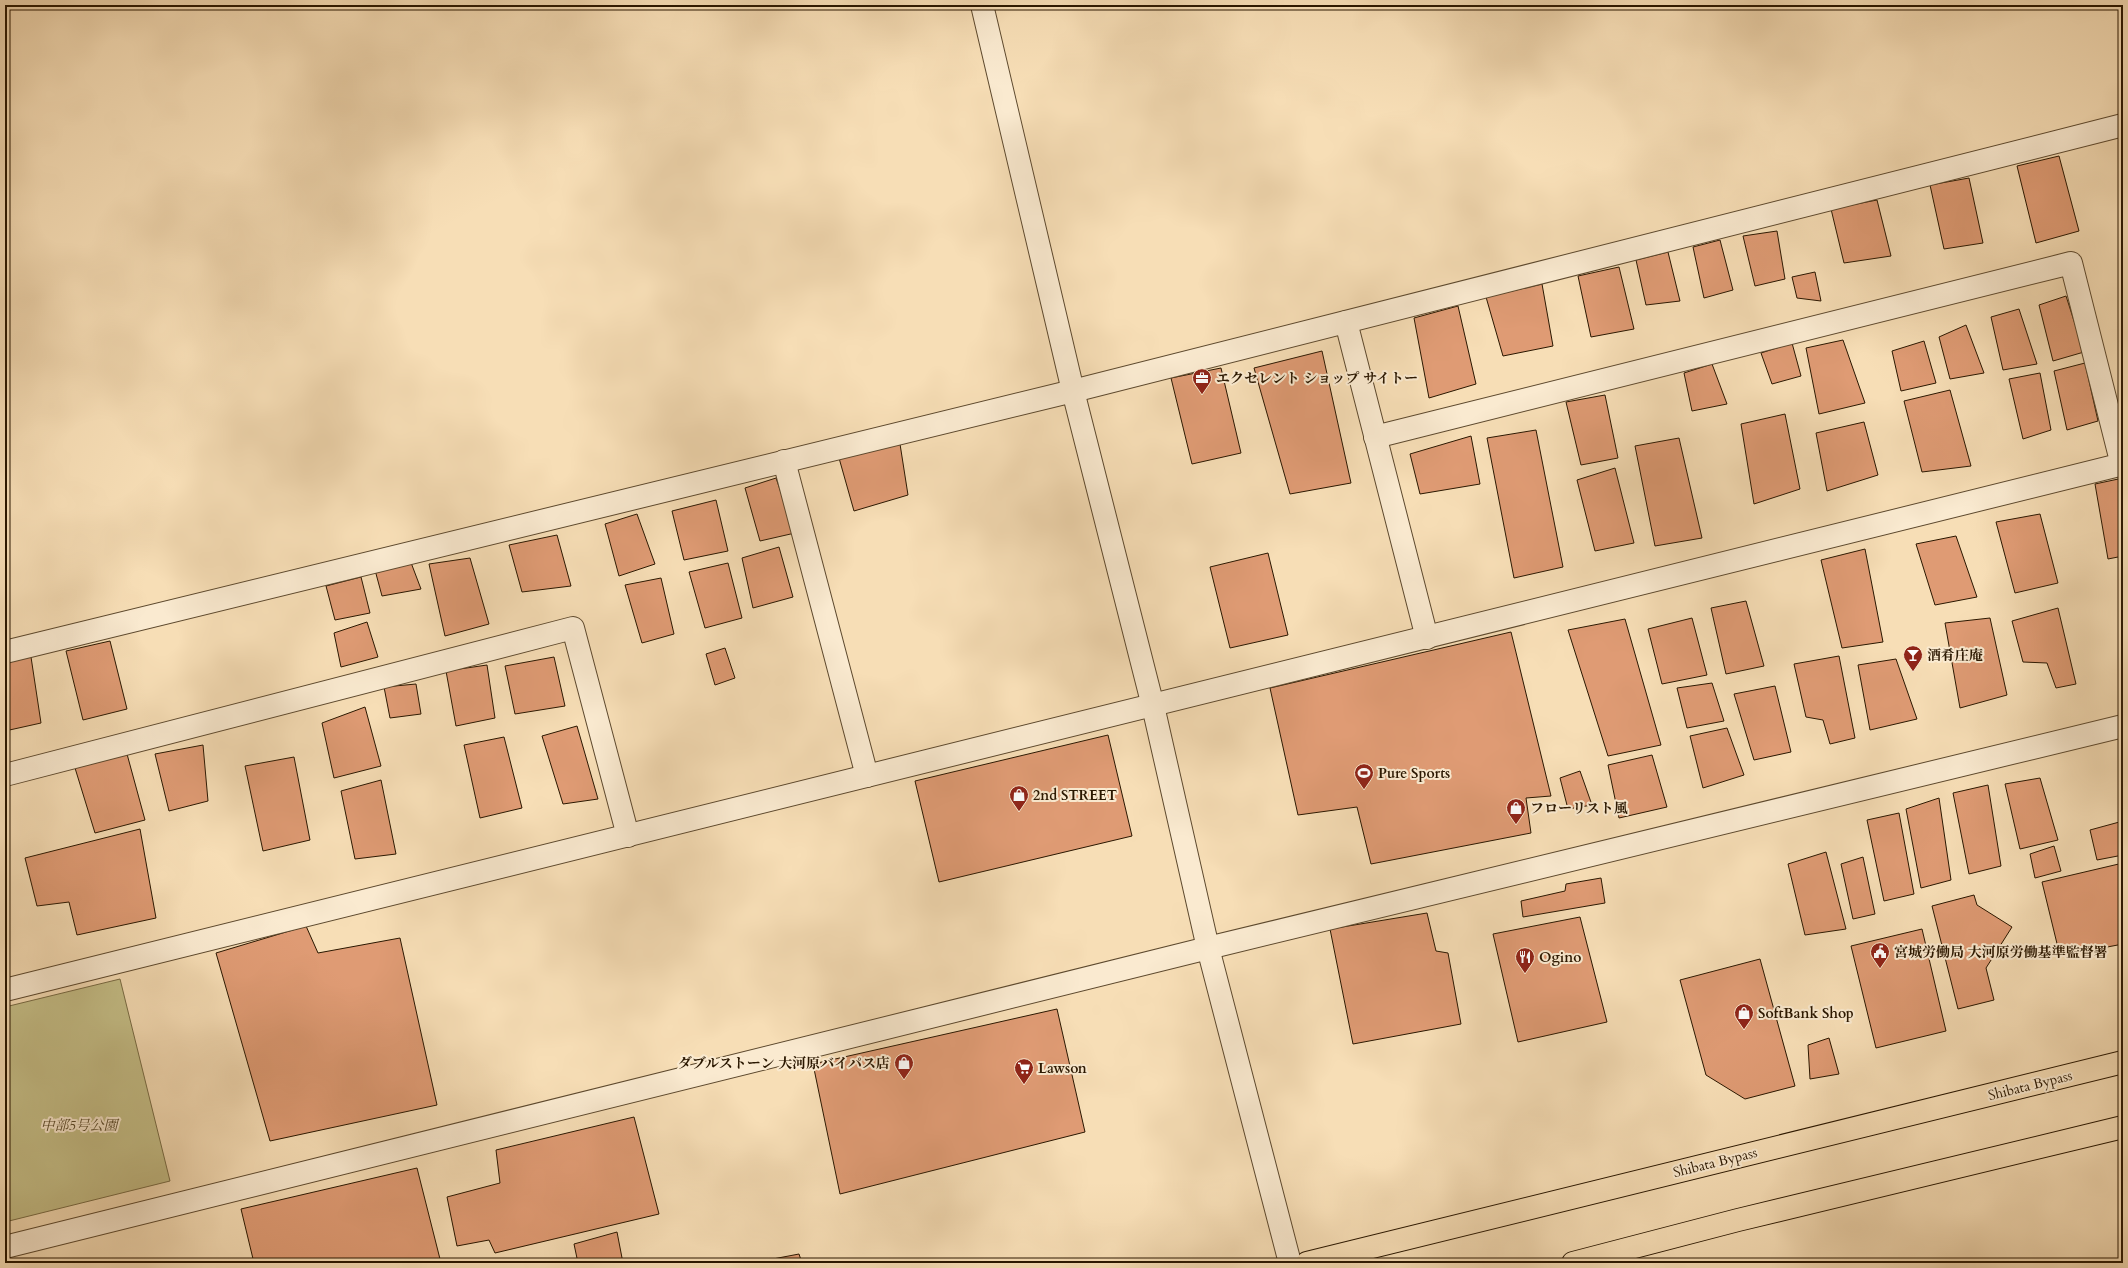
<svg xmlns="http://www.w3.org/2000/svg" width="2128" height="1268" font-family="Cardo,'Noto Serif JP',serif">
<rect width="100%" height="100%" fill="#f7deb6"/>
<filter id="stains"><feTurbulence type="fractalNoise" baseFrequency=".005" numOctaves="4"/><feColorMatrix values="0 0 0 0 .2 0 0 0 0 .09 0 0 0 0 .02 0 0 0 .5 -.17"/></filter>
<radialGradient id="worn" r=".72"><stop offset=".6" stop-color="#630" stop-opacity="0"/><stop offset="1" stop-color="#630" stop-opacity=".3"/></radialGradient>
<path fill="#c5bf88" stroke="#786b44" d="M120,979L170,1181L5,1222V1007Z"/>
<g fill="#df9b74" stroke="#2a1700">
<path d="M2059,156L2079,231L2036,243L2017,166Z"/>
<path d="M1969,178L1983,243L1944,249L1930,185Z"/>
<path d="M1877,200L1891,256L1844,263L1831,209Z"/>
<path d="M1777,231L1785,279L1755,286L1743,236Z"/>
<path d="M1720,240L1733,290L1704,298L1693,247Z"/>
<path d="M1668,252L1680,301L1646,305L1636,260Z"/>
<path d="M1619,267L1634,329L1591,337L1578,276Z"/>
<path d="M1815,272L1821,301L1797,298L1792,277Z"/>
<path d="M1542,284L1553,346L1503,356L1486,297Z"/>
<path d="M2066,296L2084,352L2053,361L2039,305Z"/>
<path d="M1458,306L1476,384L1429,398L1414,318Z"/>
<path d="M2019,309L2037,364L2003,370L1991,317Z"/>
<path d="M1966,325L1984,373L1950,379L1939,337Z"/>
<path d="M1843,340L1865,403L1819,414L1806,348Z"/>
<path d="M1924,341L1936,383L1901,391L1892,351Z"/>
<path d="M1792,343L1801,376L1772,384L1761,353Z"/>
<path d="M1322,351L1351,483L1290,494L1254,368Z"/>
<path d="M2085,363L2098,421L2067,430L2054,371Z"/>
<path d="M1712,364L1727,404L1692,411L1684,373Z"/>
<path d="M1221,368L1241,453L1192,464L1171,378Z"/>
<path d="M2040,373L2051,430L2023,439L2009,379Z"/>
<path d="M1950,390L1971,466L1922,472L1904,401Z"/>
<path d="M1605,395L1618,458L1581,465L1566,402Z"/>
<path d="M1785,414L1800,489L1754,504L1741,424Z"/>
<path d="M1864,422L1878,475L1827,491L1816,433Z"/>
<path d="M1536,430L1563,567L1514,578L1487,438Z"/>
<path d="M1471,436L1480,484L1420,494L1410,454Z"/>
<path d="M1679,438L1702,538L1655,546L1635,446Z"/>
<path d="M900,444L908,495L854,511L839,458Z"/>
<path d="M1615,468L1634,543L1595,551L1577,480Z"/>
<path d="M776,478L795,533L760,541L745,488Z"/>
<path d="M2123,478V556L2108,559L2095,484Z"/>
<path d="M716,500L728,551L684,560L672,511Z"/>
<path d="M637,514L655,564L619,576L605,524Z"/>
<path d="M2040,514L2058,583L2015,593L1996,522Z"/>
<path d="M557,535L571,586L522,592L509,545Z"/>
<path d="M1956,536L1977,597L1935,605L1916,544Z"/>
<path d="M779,547L793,597L753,608L742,558Z"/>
<path d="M1865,549L1883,642L1842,648L1821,560Z"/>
<path d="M1268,553L1288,635L1230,648L1210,567Z"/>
<path d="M470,558L489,624L445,636L429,564Z"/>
<path d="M410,560L421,589L382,596L375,570Z"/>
<path d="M728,563L742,618L705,628L689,572Z"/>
<path d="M361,577L370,613L335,620L326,586Z"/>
<path d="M661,578L674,634L642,643L625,585Z"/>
<path d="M1746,601L1764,666L1726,674L1711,608Z"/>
<path d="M2058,608L2076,684L2056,688L2047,663L2023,662L2012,621Z"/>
<path d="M1692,618L1707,675L1662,684L1648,629Z"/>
<path d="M1990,618L2007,695L1960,708L1945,623Z"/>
<path d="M1625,619L1661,745L1608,756L1568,630Z"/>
<path d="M367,622L378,657L341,667L334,633Z"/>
<path d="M1511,632L1551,796L1526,798L1531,833L1371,864L1357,807L1298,815L1270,688Z"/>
<path d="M110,641L127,709L83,720L66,651Z"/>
<path d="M725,648L735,678L715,685L706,654Z"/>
<path d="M1839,656L1855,738L1830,744L1823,720L1806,717L1794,664Z"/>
<path d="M31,657L41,723L5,731V661Z"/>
<path d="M554,657L565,706L515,714L505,666Z"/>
<path d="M1896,659L1917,719L1870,730L1858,665Z"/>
<path d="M487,665L495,718L456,726L446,671Z"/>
<path d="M1712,683L1724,721L1687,728L1677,688Z"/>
<path d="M416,684L421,714L390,718L384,687Z"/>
<path d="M1775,686L1791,752L1754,760L1734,694Z"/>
<path d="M365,707L381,766L334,778L322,723Z"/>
<path d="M577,726L598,799L563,804L542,736Z"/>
<path d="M1727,728L1744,775L1703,788L1690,736Z"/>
<path d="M1108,735L1132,836L939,882L915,781Z"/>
<path d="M504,737L522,808L480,818L464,745Z"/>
<path d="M203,745L208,801L169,811L155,754Z"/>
<path d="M127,754L145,820L95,833L75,768Z"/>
<path d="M1652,755L1667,807L1619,818L1608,765Z"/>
<path d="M294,757L310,840L263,851L245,766Z"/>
<path d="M1580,771L1592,805L1568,809L1560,778Z"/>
<path d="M2040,778L2058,840L2020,849L2005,784Z"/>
<path d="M381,780L396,854L355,859L341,791Z"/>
<path d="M1988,785L2001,866L1969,874L1953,793Z"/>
<path d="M1939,798L1951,880L1921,888L1906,809Z"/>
<path d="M1899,813L1914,894L1884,901L1867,820Z"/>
<path d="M2123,821V855L2097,860L2090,830Z"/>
<path d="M140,829L156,918L77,935L69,902L37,906L25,858Z"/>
<path d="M2054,846L2061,871L2035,878L2030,854Z"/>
<path d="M1826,852L1846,929L1805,935L1788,864Z"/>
<path d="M1863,857L1875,914L1853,919L1841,864Z"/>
<path d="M2123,863V944L2060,956L2042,882Z"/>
<path d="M1601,878L1605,903L1523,917L1521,901L1565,891L1566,884Z"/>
<path d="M1974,895L1977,905L2012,927L1986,968L1994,1000L1958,1009L1932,906Z"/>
<path d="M1427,913L1436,951L1448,953L1461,1024L1353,1044L1330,929Z"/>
<path d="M1580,917L1607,1022L1518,1042L1493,934Z"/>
<path d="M306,926L318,953L400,938L437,1105L270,1141L216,953Z"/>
<path d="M1922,929L1946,1031L1876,1048L1851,946Z"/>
<path d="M1760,959L1795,1086L1745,1099L1706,1075L1680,980Z"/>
<path d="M1057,1009L1085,1132L840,1194L813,1064Z"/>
<path d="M1829,1038L1839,1074L1810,1079L1808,1045Z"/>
<path d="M634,1117L659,1214L495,1253L489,1240L457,1246L447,1197L500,1183L496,1150Z"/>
<path d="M417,1168L441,1263H254L241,1209Z"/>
<path d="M617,1232L623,1263H578L574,1244Z"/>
<path d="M799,1254L802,1263H752Z"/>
</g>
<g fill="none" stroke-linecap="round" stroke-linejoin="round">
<defs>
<g id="minor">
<path d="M1346,322L1427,638"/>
<path d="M1375,437L2071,263L2122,465"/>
<path d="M784,461L867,776"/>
<path d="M5,652L1073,391L2123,125"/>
<path d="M5,775L573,628L628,836"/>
<path d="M5,990L2123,464"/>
<path d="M5,1247L1208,948L2123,726"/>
</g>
<path id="tertiary" d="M982,5L1073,391L1153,706L1208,948L1290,1263"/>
<g id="trunk">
<path d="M1307,1263L2123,1062"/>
<path d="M1573,1263L1738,1220L2123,1127"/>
</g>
</defs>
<use href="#minor" stroke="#5d492e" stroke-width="24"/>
<use href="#tertiary" stroke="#5d492e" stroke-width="24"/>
<use href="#trunk" stroke="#2a1700" stroke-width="24"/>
<use href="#minor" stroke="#faead0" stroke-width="22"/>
<use href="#tertiary" stroke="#faead0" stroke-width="22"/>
<use href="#trunk" stroke="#f7deb6" stroke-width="22"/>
</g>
<defs>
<symbol id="office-pin" viewBox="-11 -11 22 30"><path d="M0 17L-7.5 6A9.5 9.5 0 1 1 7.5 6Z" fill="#8f2418" stroke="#faead0"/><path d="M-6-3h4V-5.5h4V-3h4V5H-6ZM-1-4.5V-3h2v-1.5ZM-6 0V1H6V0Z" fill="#fff"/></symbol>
<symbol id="bar-pin" viewBox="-11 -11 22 30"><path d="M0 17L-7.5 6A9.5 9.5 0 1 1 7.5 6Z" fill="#8f2418" stroke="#faead0"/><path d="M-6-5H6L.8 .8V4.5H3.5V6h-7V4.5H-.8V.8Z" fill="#fff"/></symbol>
<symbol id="stadium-pin" viewBox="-11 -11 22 30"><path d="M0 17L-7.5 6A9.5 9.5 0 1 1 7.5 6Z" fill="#8f2418" stroke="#faead0"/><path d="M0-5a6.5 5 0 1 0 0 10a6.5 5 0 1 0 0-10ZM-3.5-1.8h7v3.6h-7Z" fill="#fff"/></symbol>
<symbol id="shop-pin" viewBox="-11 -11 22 30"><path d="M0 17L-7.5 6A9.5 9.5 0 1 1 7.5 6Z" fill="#8f2418" stroke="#faead0"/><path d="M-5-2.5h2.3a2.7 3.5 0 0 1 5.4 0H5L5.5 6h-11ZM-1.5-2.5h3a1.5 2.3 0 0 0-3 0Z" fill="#fff"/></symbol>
<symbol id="civic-pin" viewBox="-11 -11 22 30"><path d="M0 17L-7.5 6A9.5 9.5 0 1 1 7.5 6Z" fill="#8f2418" stroke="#faead0"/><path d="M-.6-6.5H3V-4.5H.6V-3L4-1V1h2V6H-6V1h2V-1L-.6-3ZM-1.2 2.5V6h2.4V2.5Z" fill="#fff"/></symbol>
<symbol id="restaurant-pin" viewBox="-11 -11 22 30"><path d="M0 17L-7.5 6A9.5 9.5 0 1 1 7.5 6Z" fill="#8f2418" stroke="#faead0"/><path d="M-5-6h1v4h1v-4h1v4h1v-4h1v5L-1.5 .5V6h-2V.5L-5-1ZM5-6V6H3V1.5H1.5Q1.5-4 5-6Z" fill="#fff"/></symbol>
<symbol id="supermarket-pin" viewBox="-11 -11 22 30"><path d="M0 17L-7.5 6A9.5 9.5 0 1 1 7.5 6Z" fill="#8f2418" stroke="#faead0"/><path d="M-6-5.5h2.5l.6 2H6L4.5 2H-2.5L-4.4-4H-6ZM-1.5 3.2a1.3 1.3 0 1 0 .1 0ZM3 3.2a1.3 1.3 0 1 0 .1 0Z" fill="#fff"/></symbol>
</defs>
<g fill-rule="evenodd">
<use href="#office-pin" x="1191" y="367" width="22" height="30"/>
<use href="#bar-pin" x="1902" y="644" width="22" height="30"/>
<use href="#stadium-pin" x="1353" y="762" width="22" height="30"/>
<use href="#shop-pin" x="1008" y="784" width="22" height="30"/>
<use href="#shop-pin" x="1505" y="797" width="22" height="30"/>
<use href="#civic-pin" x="1869" y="941" width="22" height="30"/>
<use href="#restaurant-pin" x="1514" y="946" width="22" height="30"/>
<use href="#shop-pin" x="1733" y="1002" width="22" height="30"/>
<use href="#shop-pin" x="893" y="1052" width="22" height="30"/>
<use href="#supermarket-pin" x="1013" y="1057" width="22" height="30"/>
</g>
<g text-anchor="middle" stroke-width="4" stroke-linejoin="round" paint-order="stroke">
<g font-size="14" font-weight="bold" fill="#2a1700" stroke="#faead0" text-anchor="start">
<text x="1216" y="383">エクセレント ショップ サイトー</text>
<text x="1927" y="660">酒肴庄庵</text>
<text x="1378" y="778">Pure Sports</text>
<text x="1033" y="800">2nd STREET</text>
<text x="1530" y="813">フローリスト風</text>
<text x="1894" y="957">宮城労働局 大河原労働基準監督署</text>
<text x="1539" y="962">Ogino</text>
<text x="1758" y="1018">SoftBank Shop</text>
<text x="890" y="1068" text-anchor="end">ダブルストーン 大河原バイパス店</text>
<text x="1038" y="1073">Lawson</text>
</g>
<g font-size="14" fill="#2a1700" stroke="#faead0">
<text transform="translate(2030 1085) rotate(-14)" y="5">Shibata Bypass</text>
<text transform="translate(1715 1162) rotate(-14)" y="5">Shibata Bypass</text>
</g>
<g font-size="14" font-style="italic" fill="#584929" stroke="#faead0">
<text x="79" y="1130">中部5号公園</text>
</g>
</g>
<rect width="2128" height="1268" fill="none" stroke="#f7deb6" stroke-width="20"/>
<rect x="6" y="6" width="2116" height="1256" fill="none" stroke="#2a1700" stroke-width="2"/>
<rect x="10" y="10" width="2108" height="1248" fill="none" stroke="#2a1700"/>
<rect width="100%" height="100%" filter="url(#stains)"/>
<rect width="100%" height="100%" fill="url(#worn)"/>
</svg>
